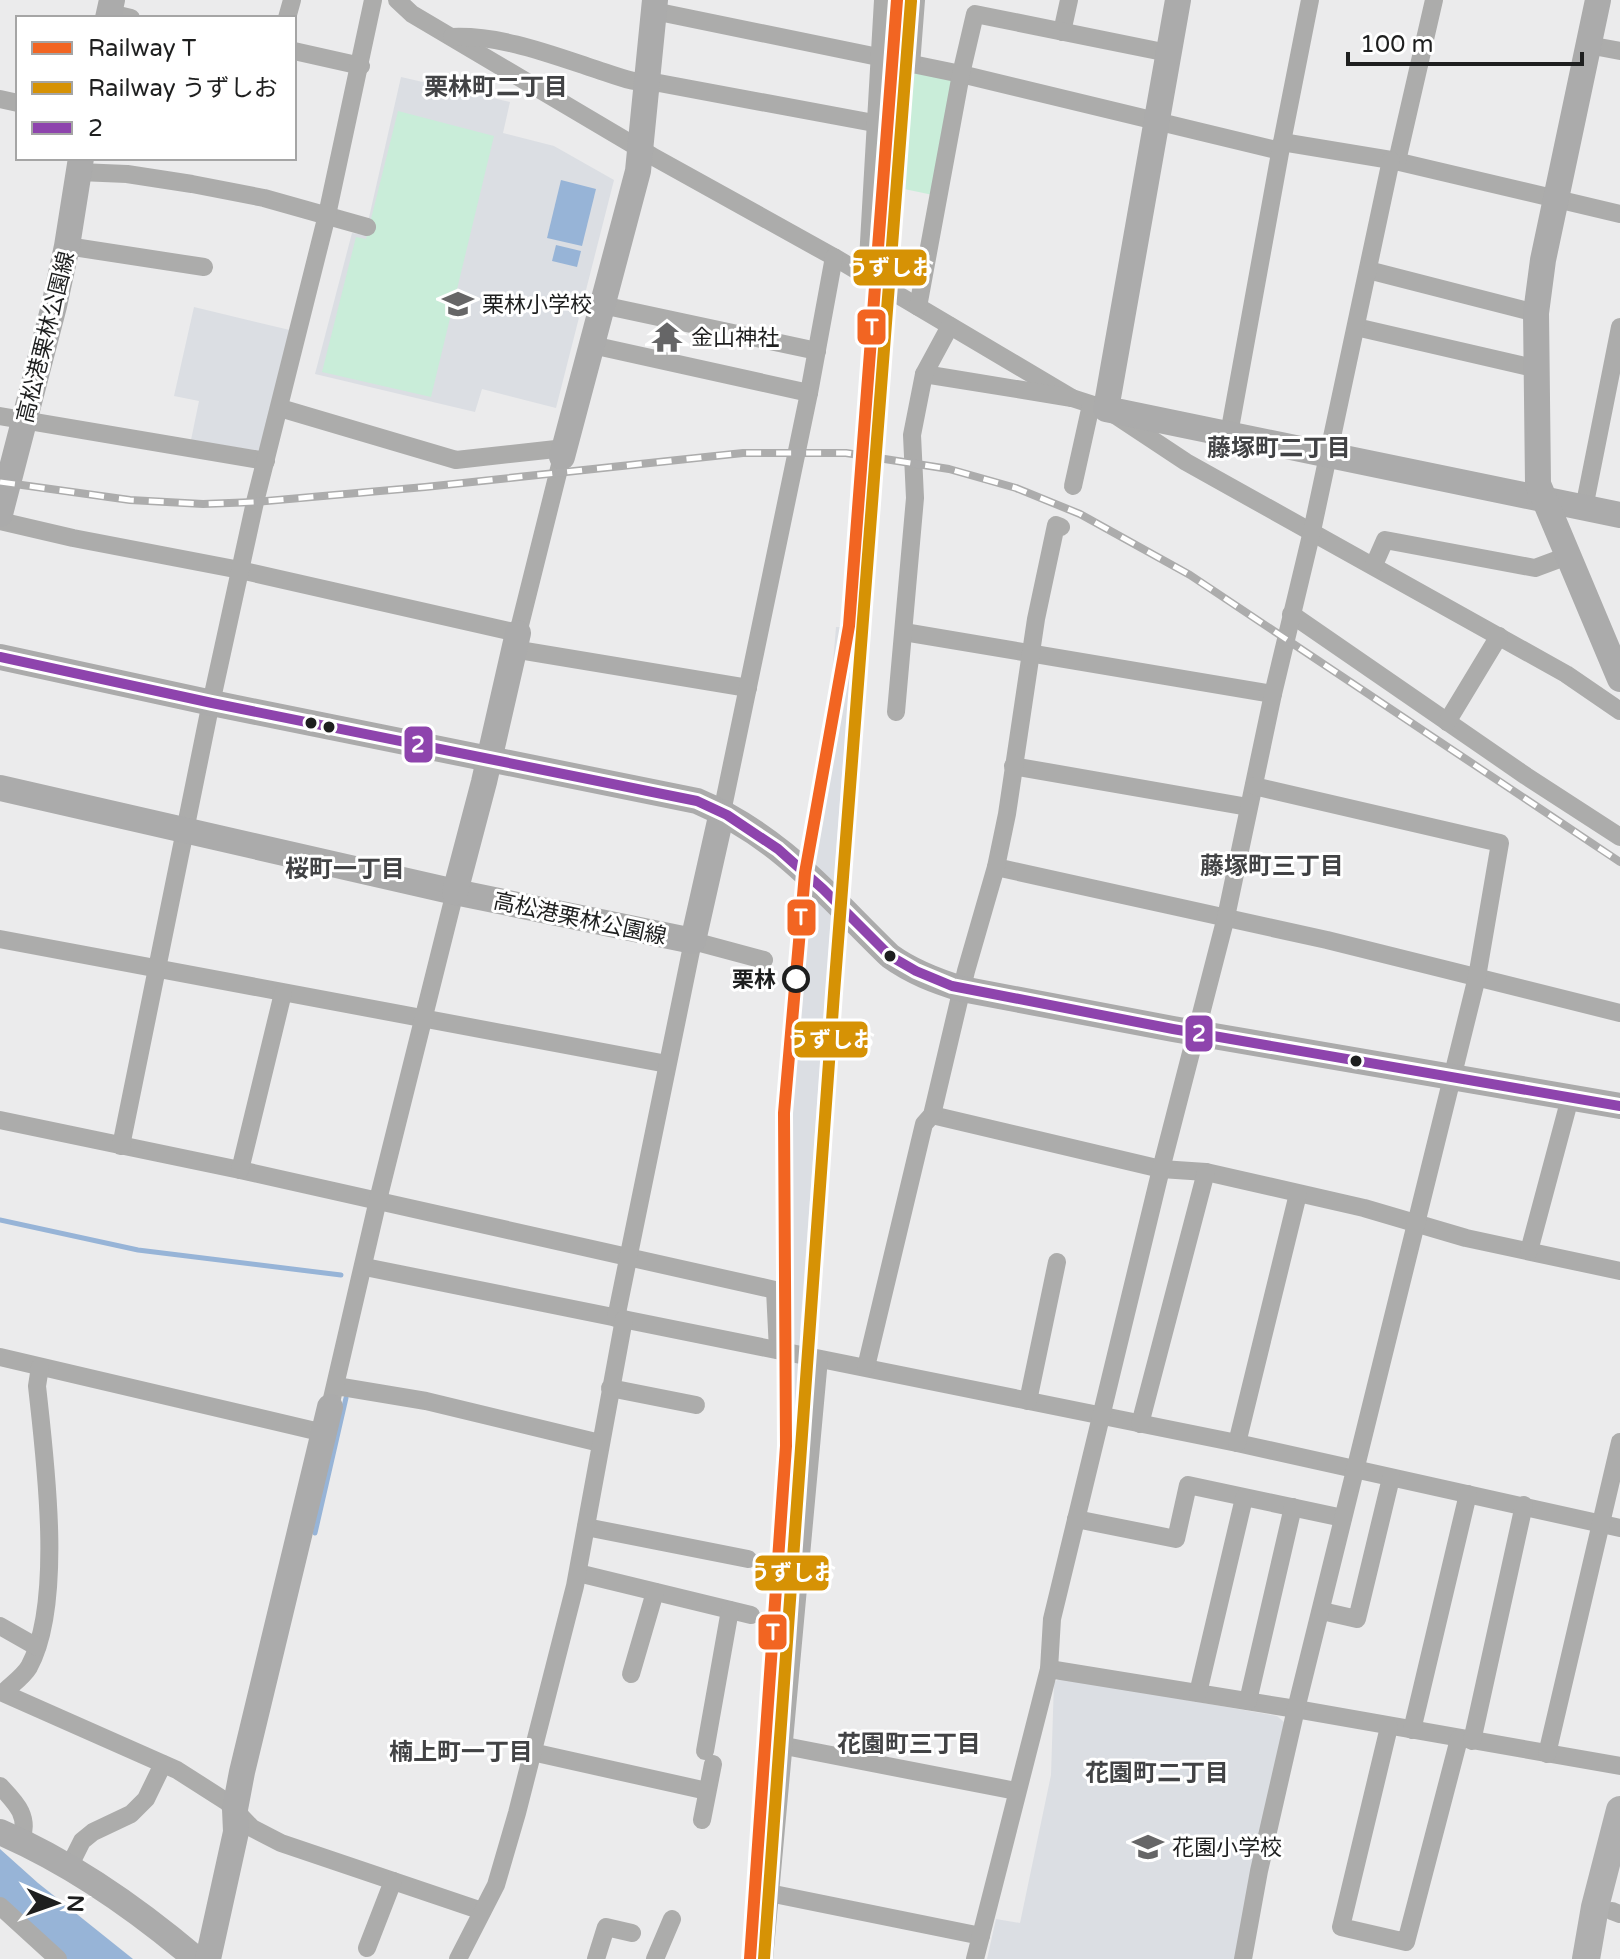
<svg xmlns="http://www.w3.org/2000/svg" width="1620" height="1959" font-family="'Varela Round','Noto Sans JP',sans-serif">
<rect width="100%" height="100%" fill="#ebebec"/>
<g fill="#dbdee3">
<path d="M401,77L510,102L503,133L554,146L614,180L556,408L482,389L475,412L315,374L352,233L365,235Z"/>
<path d="M194,307L294,331L265,452L191,440L199,401L174,396Z"/>
<path d="M836,627L859,628L843,762L800,1330L810,1331L799,1506L775,1505L781,1429L779,1189L783,1074L796,914L831,686Z"/>
<path d="M1061,1678L1277,1716L1284,1722L1236,1959H987L996,1919L1020,1923L1051,1775L1054,1682Z"/>
</g>
<g fill="#c9edd9">
<path d="M895,69L955,80L933,195L885,185Z"/>
<path d="M398,111L494,136L431,397L322,372L356,237L366,239Z"/>
</g>
<g fill="#97b4d7">
<path d="M561,180L596,189L582,246L547,238Z"/>
<path d="M556,245L581,251L577,267L552,261Z"/>
<path d="M0,1849L38,1883L133,1959H65L0,1903Z"/>
</g>
<g fill="none" stroke-linecap="round" stroke-linejoin="round">
<g stroke="#97b4d7" stroke-width="5">
<path d="M0,1220L138,1250L341,1275"/>
<path d="M315,1533L346,1398"/>
</g>
<g stroke="#acacab" stroke-width="18">
<path d="M397,0L412,14L652,156L834,257L1072,398"/>
<path d="M654,11L961,74L1280,151"/>
<path d="M110,13L131,18"/>
<path d="M287,18L292,0"/>
<path d="M1062,32L1069,0"/>
<path d="M452,37C499,35 547,53 592,68C614,75 636,85 659,83L874,123"/>
<path d="M1588,45L1620,51"/>
<path d="M294,51L361,66"/>
<path d="M911,65L916,0"/>
<path d="M0,99L18,103"/>
<path d="M1282,142L1391,160L1620,214"/>
<path d="M1397,161L1434,0"/>
<path d="M79,172L127,174L192,184L264,198L367,227"/>
<path d="M67,246L204,267"/>
<path d="M1368,270L1536,313"/>
<path d="M867,277L883,0"/>
<path d="M602,305L817,351"/>
<path d="M918,307L961,74L975,14L1168,53"/>
<path d="M1356,327L1538,369"/>
<path d="M592,345L809,393"/>
<path d="M924,374L1072,398L1106,409L1186,462L1566,674L1620,711"/>
<path d="M280,408L456,460L565,448"/>
<path d="M0,416L266,461"/>
<path d="M1229,434L1282,142L1310,0"/>
<path d="M1073,486L1091,405"/>
<path d="M1584,508L1620,327"/>
<path d="M0,521L73,538L240,570L518,633L562,457"/>
<path d="M1374,565L1385,540L1535,568L1570,555"/>
<path d="M1291,614L1526,776L1620,837"/>
<path d="M904,632L1273,694"/>
<path d="M513,649L748,688"/>
<path d="M896,712L915,498L912,435L924,374L950,326"/>
<path d="M1447,722L1499,636"/>
<path d="M1013,766L1248,807"/>
<path d="M722,812L809,393L834,257"/>
<path d="M996,867L1327,940L1620,1013"/>
<path d="M0,939L667,1064"/>
<path d="M932,1115L1161,1169L1206,1172L1364,1208L1466,1238L1620,1271"/>
<path d="M0,1120L240,1170L775,1290L778,1350"/>
<path d="M121,1146L208,717L255,502L327,215L373,0"/>
<path d="M240,1170L283,993"/>
<path d="M1529,1251L1570,1098"/>
<path d="M365,1267L1237,1443L1620,1528"/>
<path d="M616,1318L693,941L764,960"/>
<path d="M0,1357L324,1433"/>
<path d="M40,1367L37,1386C45,1459 64,1603 29,1667C23,1677 11,1685 3,1693L177,1770L227,1802L252,1828L281,1843L482,1911"/>
<path d="M866,1367L924,1124L932,1115L966,971L996,867L1007,814L1036,619L1056,525L1061,527"/>
<path d="M336,1386L426,1401L600,1443"/>
<path d="M610,1388L696,1405"/>
<path d="M1028,1401L1057,1262"/>
<path d="M330,1407L378,1200L455,892"/>
<path d="M1140,1424L1206,1172"/>
<path d="M1237,1443L1298,1194"/>
<path d="M1076,1519L1176,1539L1188,1485L1343,1518"/>
<path d="M586,1527L748,1559"/>
<path d="M578,1573L751,1615"/>
<path d="M1322,1611L1357,1619L1391,1478"/>
<path d="M0,1626L37,1647"/>
<path d="M1049,1669L1296,1709L1620,1766"/>
<path d="M631,1674L655,1592"/>
<path d="M1198,1693L1244,1498"/>
<path d="M1248,1701L1293,1507"/>
<path d="M1389,1727L1341,1927L1406,1942L1459,1739"/>
<path d="M1412,1730L1468,1494"/>
<path d="M1472,1741L1524,1505"/>
<path d="M785,1746L1016,1791"/>
<path d="M705,1751L730,1610"/>
<path d="M532,1752L707,1791"/>
<path d="M1547,1754L1620,1442"/>
<path d="M0,1786C16,1803 30,1816 21,1841"/>
<path d="M702,1820L713,1764"/>
<path d="M69,1867L82,1841L93,1832L131,1814L146,1799L163,1764"/>
<path d="M769,1893L981,1936"/>
<path d="M0,1906L58,1959"/>
<path d="M1612,1911L1620,1914"/>
<path d="M367,1948L393,1881"/>
<path d="M458,1959L496,1885L517,1813L575,1586L624,1319"/>
<path d="M596,1959L606,1927L632,1933"/>
<path d="M655,1959L672,1919"/>
<path d="M764,1959L819,1359"/>
<path d="M975,1959L1049,1669L1052,1619L1161,1169L1226,917L1273,694L1312,531L1391,160"/>
<path d="M1243,1959L1259,1871L1296,1709L1477,977L1500,843L1254,786"/>
</g>
<g stroke="#ababab" stroke-width="26">
<path d="M1178,0L1106,409L1620,515"/>
<path d="M1598,0L1543,260L1536,313L1538,484L1620,679"/>
<path d="M108,18L112,0"/>
<path d="M562,457L638,171L655,0"/>
<path d="M0,514L54,306L67,246L81,158"/>
<path d="M0,657L212,703L697,801C780,836 827,895 890,956C912,972 936,981 962,989L1173,1029L1620,1106"/>
<path d="M0,788L455,892L693,941L722,812"/>
<path d="M455,892L484,782L518,633"/>
<path d="M0,1832C72,1863 137,1909 196,1959"/>
<path d="M208,1959L236,1832L235,1809L242,1772L330,1407"/>
</g>
<path stroke="#afafaf" stroke-width="28" d="M1586,1959L1595,1907L1620,1810"/>
<defs>
<path id="rail" d="M0,482L130,500L203,504L255,502L425,487L743,453H846L949,469L1016,488L1080,514L1190,575L1620,862"/>
</defs>
<use href="#rail" stroke="#acacac" stroke-width="8"/>
<use href="#rail" stroke="#fff" stroke-width="5" stroke-dasharray="15" stroke-linecap="butt"/>
<defs>
<path id="bus-1" d="M0,657L212,703L697,801L727,815L778,849L823,889L890,956L916,971L952,986L1173,1029L1620,1106"/>
</defs>
<use href="#bus-1" stroke="#fff" stroke-width="16"/>
<use href="#bus-1" stroke="#8e44ad" stroke-width="10"/>
<defs>
<path id="rail-1" d="M750,1959L786,1446L784,1113L805,873L849,626L897,0"/>
<path id="rail-2" d="M764,1959L834,993L911,1"/>
</defs>
<use href="#rail-1" stroke="#fff" stroke-width="18"/>
<use href="#rail-2" stroke="#fff" stroke-width="18"/>
<use href="#rail-1" stroke="#f26522" stroke-width="12"/>
<use href="#rail-2" stroke="#d69205" stroke-width="12"/>
</g>
<defs>
<symbol id="school-bare" viewBox="-9 -9 18 18"><path d="M0-5L7-2L0 1L-7-2ZM-4 1L0 2.5L4 1V4Q0 6-4 4Z" fill="#666667" stroke="#fff" stroke-width="2.5" paint-order="stroke"/></symbol>
<symbol id="temple-bare" viewBox="-9 -9 18 18"><path d="M0-6L5-2H3V0L6.5 2.5H4V6H1.5V3h-3V6H-4V2.5H-6.5L-3 0V-2H-5Z" fill="#666667" stroke="#fff" stroke-width="2.5" paint-order="stroke"/></symbol>
</defs>
<g fill-rule="evenodd">
<use href="#school-bare" x="436" y="282" width="44" height="44"/>
<use href="#temple-bare" x="645" y="315" width="44" height="44"/>
<use href="#school-bare" x="1126" y="1825" width="44" height="44"/>
</g>
<g fill="#1e1f1f" stroke="#fff" stroke-width="3">
<circle cx="311" cy="723" r="7"/>
<circle cx="329" cy="727" r="7"/>
<circle cx="890" cy="956" r="7"/>
<circle cx="1356" cy="1061" r="7"/>
</g>
<circle fill="#fff" stroke="#1e1f1f" stroke-width="4" cx="796" cy="979" r="12"/>
<g text-anchor="middle" stroke-width="6" stroke-linejoin="round" paint-order="stroke">
<g font-size="22" fill="#1e1f1f" stroke="#fff" text-anchor="start">
<text x="482" y="312">栗林小学校</text>
<text x="691" y="345">金山神社</text>
<text x="1172" y="1855">花園小学校</text>
</g>
<g font-size="22" fill="#1e1f1f" stroke="#fff">
<text transform="translate(45 337) rotate(-76)" y="8">高松港栗林公園線</text>
<text transform="translate(580 918) rotate(12)" y="8">高松港栗林公園線</text>
</g>
<g font-size="22" font-weight="bold" fill="#1e1f1f" stroke="#fff" text-anchor="end">
<text x="776" y="987">栗林</text>
</g>
<g font-size="24" font-weight="bold" fill="#424345" stroke="#fff">
<text x="496" y="95">栗林町二丁目</text>
<text x="1279" y="456">藤塚町二丁目</text>
<text x="1272" y="874">藤塚町三丁目</text>
<text x="345" y="877">桜町一丁目</text>
<text x="909" y="1752">花園町三丁目</text>
<text x="461" y="1760">楠上町一丁目</text>
<text x="1157" y="1781">花園町二丁目</text>
</g>
</g>
<g stroke="#fff" stroke-width="3">
<rect x="852" y="248" width="76" height="39" rx="8" fill="#d69205"/>
<rect x="856" y="308" width="31" height="38" rx="8" fill="#f26522"/>
<rect x="403" y="725" width="31" height="39" rx="8" fill="#8e44ad"/>
<rect x="786" y="898" width="31" height="39" rx="8" fill="#f26522"/>
<rect x="1184" y="1014" width="30" height="39" rx="8" fill="#8e44ad"/>
<rect x="793" y="1020" width="76" height="39" rx="8" fill="#d69205"/>
<rect x="754" y="1554" width="76" height="38" rx="8" fill="#d69205"/>
<rect x="757" y="1613" width="31" height="38" rx="8" fill="#f26522"/>
</g>
<g font-size="22" text-anchor="middle" font-weight="bold" fill="#fff">
<text x="890" y="275">うずしお</text>
<text x="872" y="335">T</text>
<text x="418" y="752">2</text>
<text x="801" y="925">T</text>
<text x="1199" y="1041">2</text>
<text x="831" y="1047">うずしお</text>
<text x="792" y="1580">うずしお</text>
<text x="773" y="1640">T</text>
</g>
<rect x="16" y="16" width="280" height="144" fill="#ffffff" stroke="#a5a5a5" stroke-width="2"/>
<rect x="32" y="42" width="40" height="12" fill="#f26522" stroke="#a5a5a5" stroke-width="2"/>
<text x="88" y="56" font-size="24" fill="#1e1f1f">Railway T</text>
<rect x="32" y="82" width="40" height="12" fill="#d69205" stroke="#a5a5a5" stroke-width="2"/>
<text x="88" y="96" font-size="24" fill="#1e1f1f">Railway うずしお</text>
<rect x="32" y="122" width="40" height="12" fill="#8e44ad" stroke="#a5a5a5" stroke-width="2"/>
<text x="88" y="136" font-size="24" fill="#1e1f1f">2</text>
<g transform="translate(56 1903) rotate(92)" stroke="#ffffff" stroke-width="6" paint-order="stroke">
<path d="M0-6L14 30L0 20L-14 30Z" fill="#1e1f1f"/>
<text y="-12" font-size="22" font-weight="bold" text-anchor="middle" fill="#1e1f1f">N</text>
</g>
<path d="M1348 52v12h234v-12" fill="none" stroke="#1e1f1f" stroke-width="4"/>
<text x="1360" y="52" font-size="24" fill="#1e1f1f" stroke="#ffffff" stroke-width="6" paint-order="stroke">100 m</text>
</svg>
